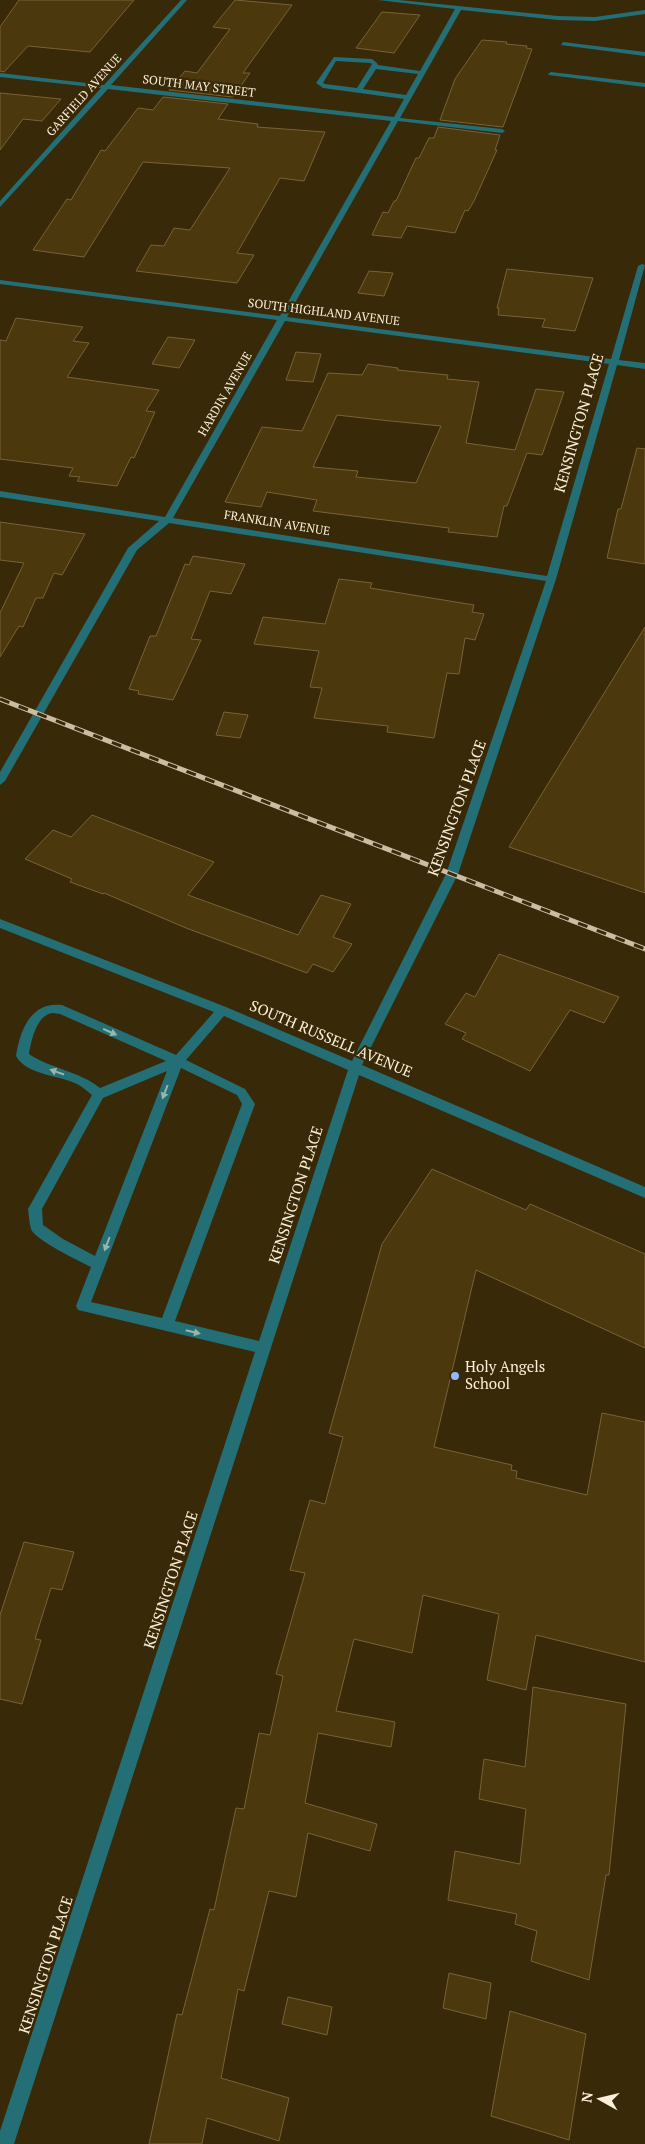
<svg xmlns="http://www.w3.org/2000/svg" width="645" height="2144" font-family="'PT Serif',serif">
<rect width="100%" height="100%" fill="#382908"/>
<g fill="#4c380d" stroke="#786238" fill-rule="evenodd">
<path d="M19,0H134L90,52L28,46L4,72L0,71V27Z"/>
<path d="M235,0L292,5L243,73H250L233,97L169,90L185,71L197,73L230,29L213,27Z"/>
<path d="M382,12L420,15L394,53L356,48Z"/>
<path d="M482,40L507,42L506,44L527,46L526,48L532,49L503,127L440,120L455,79Z"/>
<path d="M0,93L61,99L42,121L23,119L0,150Z"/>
<path d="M163,97L228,104L218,119L258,124L257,127L325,132L304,181L280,178L237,253L254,255L237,283L136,271L151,245L164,246L174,228L190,230L230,168L143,162L84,257L33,250L67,199L71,200L101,150L105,151L138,108L153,110Z"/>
<path d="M438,127L500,135L495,150H497L474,201L468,211L465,210L455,233L407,226L401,238L372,235L383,212L388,213L394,201H396L416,158H419L429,138H434Z"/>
<path d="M507,269L593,278L575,331L542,327L545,319L498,315L499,308H497Z"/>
<path d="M369,271L393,273L384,296L358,293Z"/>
<path d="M16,318L83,327L73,341L89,343L67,377L159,390L146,411L155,412L134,458L131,457L117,486L77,481L80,477L69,476L73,468L0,459V340L6,341Z"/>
<path d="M168,337L195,340L179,368L152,364Z"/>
<path d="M296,352L321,354L313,382L286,380Z"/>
<path d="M368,364L398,368L397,370L448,375L447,379L479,382L466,443L515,450L536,389L564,392L542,455L527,453L507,506H504L497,537L448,532L449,528L313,511L317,500L267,492L261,507L225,502L262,427L302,431L328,373L362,375ZM337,415L381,420L441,426L416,483L356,477L358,471L313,467Z"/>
<path d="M637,448L645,449V564L607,558L618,509H621Z"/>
<path d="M0,522L85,534L62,575L54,573L43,598H36L23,627L19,626L0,657V613L24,563L0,560Z"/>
<path d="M193,556L245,564L231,594L210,591L191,639L201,640L173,700L138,694L139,691L129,689L150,636H156L185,564L189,565Z"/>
<path d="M339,579L372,583L370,588L474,605L472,612L484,614L475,640L465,638L459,674L447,673L434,738L387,732L388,726L314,718L322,688L310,687L319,651L254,644L263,617L325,624Z"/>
<path d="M645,627V893L509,847Z"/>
<path d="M224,712L248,715L240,738L216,735Z"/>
<path d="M92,815L214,862L188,895L298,935L321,895L351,904L333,937L352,944L333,972L313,964L307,973L186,928L104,893L103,894L70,882L72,879L25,859L53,830L71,837Z"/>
<path d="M499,954L570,979L619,997L604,1023L570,1010L530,1071L462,1039L466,1033L445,1024L466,993L475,997Z"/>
<path d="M432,1169L526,1210L530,1204L645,1254V1348L476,1270L434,1447L512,1465L511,1470L517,1471L516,1478L587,1495L602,1413L645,1422V1662L536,1635L526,1690L487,1680L499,1614L423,1595L412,1653L354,1639L336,1711L395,1722L391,1747L318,1733L305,1803L377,1824L370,1851L308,1833L296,1897L269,1891L244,1991L238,1989L221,2078L289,2098L279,2141L207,2118L202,2144H149L177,2014L182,2015L210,1909L214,1910L236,1808L244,1809L259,1733L270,1735L283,1676L276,1674L305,1573L290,1570L310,1500L325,1504L343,1437L329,1433L382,1244Z"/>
<path d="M24,1542L74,1552L62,1590L51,1588L35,1639L41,1640L22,1704L0,1699V1615Z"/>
<path d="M533,1687L626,1704L609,1875H606L589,1980L531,1961L537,1931L515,1924L517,1914L448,1900L455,1851L520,1864L526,1809L479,1799L484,1759L525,1767Z"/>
<path d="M449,1973L491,1983L486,2019L443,2008Z"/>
<path d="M288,1997L332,2007L327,2035L282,2024Z"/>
<path d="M510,2011L586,2034L569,2140L491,2116Z"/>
</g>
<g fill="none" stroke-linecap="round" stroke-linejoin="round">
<g fill="#236f75" fill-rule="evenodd">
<path d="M181,0H187L111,85L394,117L404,99L323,88L316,83L334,57L372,59L377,63L378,65L420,71L455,9L378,0H399L558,16L595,17L645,10V14L595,21L558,20L461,10L400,118L502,129L505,131L502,133L398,121L287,317L611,359L638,266L642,264L645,265L619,360L645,363V369L617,365L556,579L458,874L362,1065L645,1187V1198L359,1075L14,2144H0V2131L255,1352L78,1310L76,1306L91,1267C79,1261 35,1240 31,1229C29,1223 29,1215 28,1209L92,1095C88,1092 84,1088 79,1085C61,1075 27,1076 16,1056C20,1030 31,1001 62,1005L176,1055L214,1012L0,928V919L226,1007L352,1061L446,874L546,581L169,523L137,550L5,781L0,785V772L128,548L159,521L0,497V491L165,517L277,320L0,284V280L280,316L391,121L108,89L0,207V201L101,88L0,77V73L104,85ZM336,61L370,63L372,64L357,88L325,84L323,83ZM376,69L418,74L406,95L363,89ZM285,321L609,364L547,576L173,518ZM53,1013L60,1014L166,1061L100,1088C79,1071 51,1069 29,1054C31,1041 37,1014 53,1013ZM224,1016L348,1070L259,1341L175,1321L255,1104L245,1089L186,1060ZM181,1068L237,1095L242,1104L162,1318L91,1302ZM167,1071L95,1256L63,1239L43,1225L42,1209L103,1098Z"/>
<path d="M563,42L645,52V56L561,45Z"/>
<path d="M551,72L645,83V87L549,75L548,74Z"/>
</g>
<defs>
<path id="rail" d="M0,699L645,949"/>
</defs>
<use href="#rail" stroke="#cbbda4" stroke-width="5"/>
<use href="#rail" stroke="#382908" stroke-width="3" stroke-dasharray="10" stroke-linecap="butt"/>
</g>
<defs><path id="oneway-solid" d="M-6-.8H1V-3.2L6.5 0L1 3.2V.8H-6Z" transform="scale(1.25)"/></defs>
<g fill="#9ab5ab">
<use href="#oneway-solid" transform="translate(110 1032) rotate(24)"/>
<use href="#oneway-solid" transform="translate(57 1072) rotate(-161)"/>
<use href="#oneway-solid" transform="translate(165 1092) rotate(111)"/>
<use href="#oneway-solid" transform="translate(107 1244) rotate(111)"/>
<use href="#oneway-solid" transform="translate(193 1332) rotate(13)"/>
</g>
<circle fill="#92b7fd" stroke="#382908" stroke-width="2" cx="455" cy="1376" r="5"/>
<g text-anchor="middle" stroke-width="4.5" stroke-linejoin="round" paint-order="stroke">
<g font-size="12" fill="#fcefd8" stroke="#382908">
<text transform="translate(199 86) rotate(7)" y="4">SOUTH MAY STREET</text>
<text transform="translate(84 95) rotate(-48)" y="4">GARFIELD AVENUE</text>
<text transform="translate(324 312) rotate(7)" y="4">SOUTH HIGHLAND AVENUE</text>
<text transform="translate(225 394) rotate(-60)" y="4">HARDIN AVENUE</text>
<text transform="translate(277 523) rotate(9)" y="4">FRANKLIN AVENUE</text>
</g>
<g font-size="15" fill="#fcefd8" stroke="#382908">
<text transform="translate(579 423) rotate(-74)" y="5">KENSINGTON PLACE</text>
<text transform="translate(457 808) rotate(-70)" y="5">KENSINGTON PLACE</text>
<text transform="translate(331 1039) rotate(23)" y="5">SOUTH RUSSELL AVENUE</text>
<text transform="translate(296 1195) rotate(-72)" y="5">KENSINGTON PLACE</text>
<text transform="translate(171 1580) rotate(-72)" y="5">KENSINGTON PLACE</text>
<text transform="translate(46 1965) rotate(-72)" y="5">KENSINGTON PLACE</text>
</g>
<g font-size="15" fill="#fcefd8" stroke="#382908" text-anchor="start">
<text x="465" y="1372">Holy Angels<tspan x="465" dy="17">School</tspan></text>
</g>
</g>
<g transform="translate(600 2099) rotate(278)" stroke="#382908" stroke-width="4" paint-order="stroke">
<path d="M0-4L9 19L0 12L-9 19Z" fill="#fcefd8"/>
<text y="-8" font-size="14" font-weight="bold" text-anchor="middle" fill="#fcefd8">N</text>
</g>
</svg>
